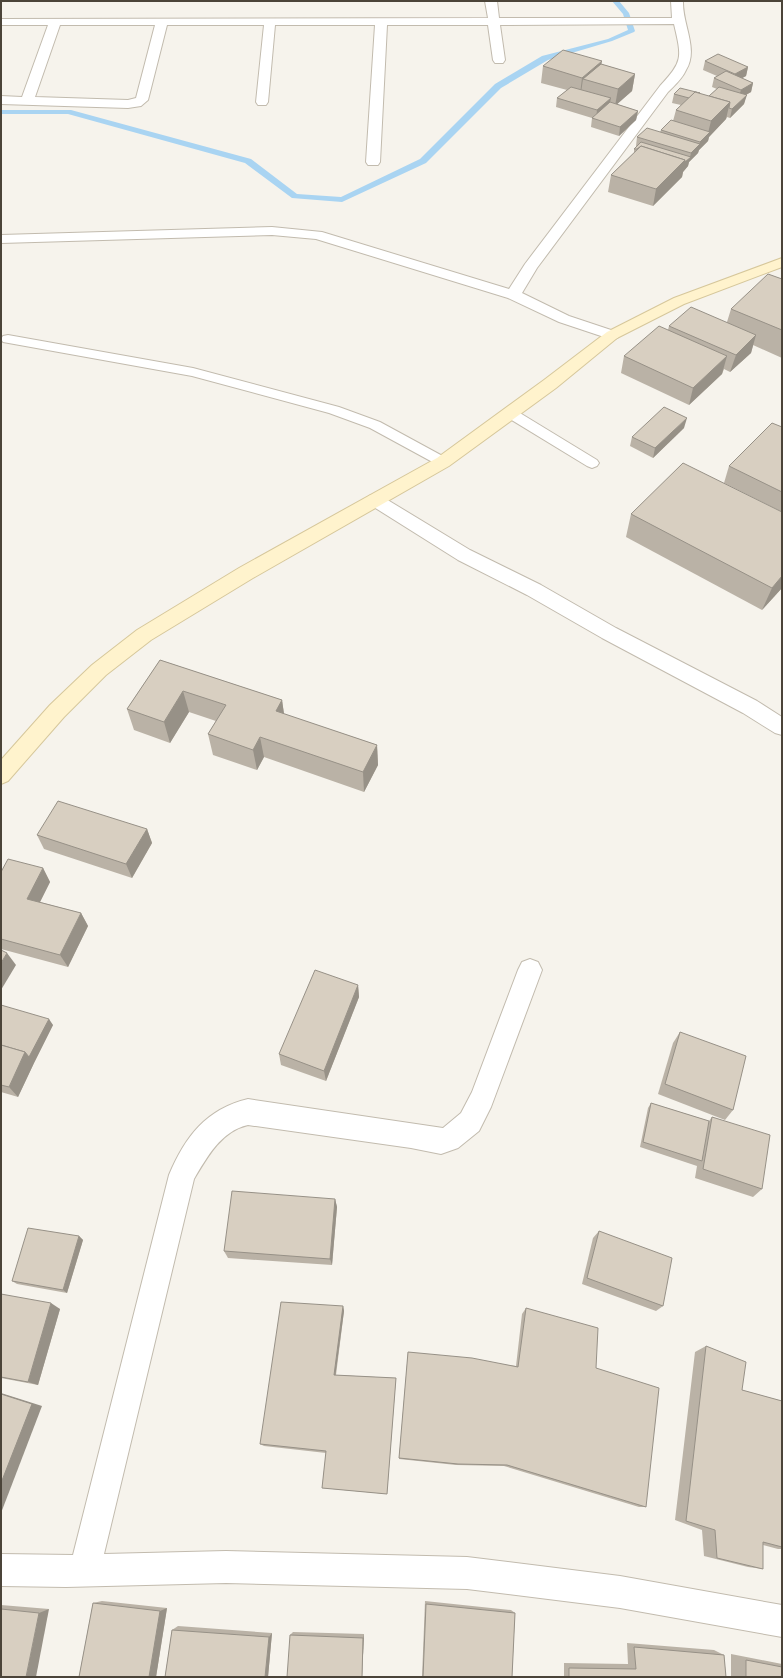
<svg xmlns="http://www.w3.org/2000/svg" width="783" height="1678" font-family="'Alegreya Sans',sans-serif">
<rect width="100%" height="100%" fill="#f6f3ec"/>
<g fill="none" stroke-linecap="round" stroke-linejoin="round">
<path fill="#a9d4f2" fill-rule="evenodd" d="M612,1H619L629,13L635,31L634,32L612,41L548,60L501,88L426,163L342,202L292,198L245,163L68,114H1V110H71L251,159L297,194L341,197L420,159L495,84L542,56L608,39L628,30L623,14Z"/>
<defs>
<g id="lane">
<path d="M8,335L193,368L339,407L380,422L448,459L450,462L448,465L443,467L438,465L370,428L329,413L192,376L3,342L1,339L3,336Z"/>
<path d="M510,408L515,410L597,460L599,463L597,466L592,468L587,466L505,416L503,413L505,410Z"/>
</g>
<g id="street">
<path d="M485,1H497L499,18H672L671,1H683C682,24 699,49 686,70C682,79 675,85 668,92L537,268L522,293L569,316L617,332L620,335L617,338L612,340L607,338L559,322L508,298L316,239L272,235L1,243V235L272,227L322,232L509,289L525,264L660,86C683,61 682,58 674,24L500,25L505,60L503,63H495L493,60L488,25H387L380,162L378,165H368L366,162L375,25H275L268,102L266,105H258L256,102L264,25H167L148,100L141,106L128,108L1,104V96L22,97L48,25H1V19L488,18ZM60,25H155L136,98L128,100L35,97Z"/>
<path d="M375,494L381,496L470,550L541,585L616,628L757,701L782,717V735L775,733L743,713L602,638L527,595L458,560L369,504L366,500L369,496Z"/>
<path d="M530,959L538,962L542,970L491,1107L479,1131L458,1148L441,1154L411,1148L248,1125C221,1131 207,1157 194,1179L104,1554L226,1551L467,1557L620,1576L782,1605V1637L620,1608L467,1589L226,1583L66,1587L1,1586V1554L73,1555L169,1175C185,1137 206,1109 248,1099L443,1128L461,1113L472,1092L518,970L522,962Z"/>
</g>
<path id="secondary" d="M782,258V267L684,304L617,338L556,388L449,466L253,578L151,640L106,675L64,717L8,781L1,784V760L50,705L92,665L137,630L239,568L437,458L544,380L607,332L674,298Z"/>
</defs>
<use href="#lane" stroke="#c2bbae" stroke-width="2"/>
<use href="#street" stroke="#c2bbae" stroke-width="2"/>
<use href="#secondary" stroke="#d6c79b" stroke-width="2"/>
<use href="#lane" fill="#fff" fill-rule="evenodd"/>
<use href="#street" fill="#fff" fill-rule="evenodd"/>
<use href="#secondary" fill="#fff3cd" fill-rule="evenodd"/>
</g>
<g fill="#bab2a6">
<path d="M705,61L748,67L746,76L742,78L753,83L751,92L746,95L744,104L730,118L727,117L726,119L709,137L708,141L699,150L698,153L689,162L688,166L683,172L682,177L653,206L608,192L611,175L634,153V149L637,146H636L637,137L660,132L661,130L673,121L676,110L681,105L672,103L674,94H700L709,96L717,89L712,87L714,78L717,76L703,70Z"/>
<path d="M601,64L635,74L632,91L617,104L638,111L636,120L619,136L591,127L592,118L556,107L557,98L567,90L541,83L543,66Z"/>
<path d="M782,279V358L753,345L751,353L730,372L724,369L722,374L689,405L621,373L624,356L668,330L669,326L727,322L731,309Z"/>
<path d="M782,427V512L724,483L729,466Z"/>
<path d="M684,428L653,458L630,446L632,437Z"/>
<path d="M782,512V588L762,610L626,537L631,514Z"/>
<path d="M160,660L282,700L284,714L377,745L378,765L364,792L264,757L257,770L213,755L208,734L216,721L189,712L170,743L134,730L127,709Z"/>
<path d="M147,829L152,843L132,878L44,849L37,835Z"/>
<path d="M43,868L50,882L40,902L81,913L88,926L68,967L1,949V872Z"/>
<path d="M358,985L359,997L326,1081L281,1065L279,1054Z"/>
<path d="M1,1005L53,1025L34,1063L18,1097L1,1092Z"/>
<path d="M680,1032L733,1110L725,1120L658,1094L673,1043Z"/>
<path d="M651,1103L709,1121L712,1117L762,1189L753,1197L695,1178L697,1166L640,1147L648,1108Z"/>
<path d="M335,1199L337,1207L332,1265L228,1258L224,1251Z"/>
<path d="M599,1231L663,1306L656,1311L582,1284L593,1238Z"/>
<path d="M79,1236L83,1240L67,1293L17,1284L12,1281Z"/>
<path d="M1,1294L60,1309L38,1385L1,1378Z"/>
<path d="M343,1306L344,1311L336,1375L396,1378L387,1494L322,1488L326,1453L264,1446L260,1444Z"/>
<path d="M526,1308L596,1368L646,1507H639L504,1466L456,1465L399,1459L408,1352L516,1366L522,1314Z"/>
<path d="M706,1346L742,1390L782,1401V1549H778L763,1545V1569L748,1567L704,1556L702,1530L675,1520L695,1352Z"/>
<path d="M102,1601L167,1608L156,1677H79L93,1603Z"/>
<path d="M425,1601L511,1610L515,1613L512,1677H422Z"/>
<path d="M1,1605L49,1609L1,1677Z"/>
<path d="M178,1626L272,1633L268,1677H165L172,1630Z"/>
<path d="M293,1632L364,1634L362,1677L290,1635Z"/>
<path d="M627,1643L714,1650L724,1655L726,1677H564V1663L628,1664Z"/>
<path d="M731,1654L782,1664V1677H731Z"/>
</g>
<g fill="#979187">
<path d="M602,61L599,78L583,79L581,93L580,94L582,78Z"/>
<path d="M748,67L746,76L733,83L735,74Z"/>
<path d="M635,74L632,91L615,106L618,89Z"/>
<path d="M753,83L751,92L738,99L741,90Z"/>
<path d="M747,95L744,104L730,118L732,109Z"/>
<path d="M611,98L609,107L596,119L597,110Z"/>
<path d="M730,102L726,119L709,137L708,141L699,150L698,153L689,162L688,166L683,172L682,177L653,206L656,189L685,160L690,157L691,153L699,145L700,142L708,133L711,121Z"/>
<path d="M638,111L636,120L619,136L620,127Z"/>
<path d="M756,335L751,353L730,372L736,355Z"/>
<path d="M727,356L722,374L689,405L693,388Z"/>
<path d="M687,418L684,428L653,458L655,448Z"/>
<path d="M782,576V588L762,610L772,588Z"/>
<path d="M183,691L189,712L170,743L164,722Z"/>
<path d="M282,700L285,721L276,711Z"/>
<path d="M260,737L264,757L257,770L253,750Z"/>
<path d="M377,745L378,765L364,792L363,772Z"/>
<path d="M147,829L152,843L132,878L126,864Z"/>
<path d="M43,868L50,882L35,912L27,899Z"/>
<path d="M81,913L88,926L68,967L60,955Z"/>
<path d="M7,953L16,965L1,990V963Z"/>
<path d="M358,985L359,997L326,1081L324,1071Z"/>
<path d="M49,1019L53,1025L34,1063L18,1097L9,1087L25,1052Z"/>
<path d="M335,1199L337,1207L332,1265L330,1259Z"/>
<path d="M79,1236L83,1240L67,1293L63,1290Z"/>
<path d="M51,1303L60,1309L38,1385L28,1382Z"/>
<path d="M343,1306L344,1311L335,1378L334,1375Z"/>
<path d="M1,1393L42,1406L1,1513Z"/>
<path d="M167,1608L156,1677H149L160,1611Z"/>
<path d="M49,1609L36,1677H26L39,1613Z"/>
<path d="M272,1633L268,1677H265L269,1637Z"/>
<path d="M364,1634L362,1677L363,1638Z"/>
</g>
<g fill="#d8cfc1" stroke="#979187">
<path d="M563,50L602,61L582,78L543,66Z"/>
<path d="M718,54L748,67L735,74L705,61Z"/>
<path d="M601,64L635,74L618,89L583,79Z"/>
<path d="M726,71L753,83L741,90L714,78Z"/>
<path d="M571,87L611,98L597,110L557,98Z"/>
<path d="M719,87L747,95L732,109L729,108L730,102L709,96Z"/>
<path d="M680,88L700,93L695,92L689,98L674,94Z"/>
<path d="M695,92L730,102L711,121L676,110Z"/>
<path d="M610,102L638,111L620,127L592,118Z"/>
<path d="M671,120L710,132L700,142L661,130Z"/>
<path d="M647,128L700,144L691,153L637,137Z"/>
<path d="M641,142L691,157L685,162V160L641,146L637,149H634Z"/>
<path d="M641,146L685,160L656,189L611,175Z"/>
<path d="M768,274L782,279V330L731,309Z"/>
<path d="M691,307L756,335L736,355L669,326Z"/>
<path d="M659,326L727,356L693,388L624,356Z"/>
<path d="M664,407L687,418L655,448L632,437Z"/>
<path d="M772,423L782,427V492L729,466Z"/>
<path d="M683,463L782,512V576L772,588L631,514Z"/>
<path d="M160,660L282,700L276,711L377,745L363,772L260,737L253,750L208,734L226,705L183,691L164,722L127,709Z"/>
<path d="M58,801L147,829L126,864L37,835Z"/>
<path d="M8,859L43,868L27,899L81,913L60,955L1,939V872Z"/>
<path d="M1,950L7,953L1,963Z"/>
<path d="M315,970L358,985L324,1071L279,1054Z"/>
<path d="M1,1005L49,1019L29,1057L25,1052L1,1045Z"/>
<path d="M680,1032L746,1056L733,1110L665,1084Z"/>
<path d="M1,1045L25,1052L9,1087L1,1085Z"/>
<path d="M651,1103L709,1121L702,1161L643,1142Z"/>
<path d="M712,1117L770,1135L762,1189L703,1169Z"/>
<path d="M232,1191L335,1199L330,1259L224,1251Z"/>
<path d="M28,1228L79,1236L63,1290L12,1281Z"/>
<path d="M599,1231L672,1258L663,1306L587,1278Z"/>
<path d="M1,1294L51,1303L28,1382L1,1377Z"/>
<path d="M281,1302L343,1306L334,1375L396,1378L387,1494L322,1488L326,1451L260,1444Z"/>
<path d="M526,1308L598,1328L596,1368L659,1388L646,1507L507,1465L458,1464L399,1458L408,1352L472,1358L518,1367Z"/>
<path d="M706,1346L746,1362L742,1390L782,1401V1547L763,1542V1569L717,1558L715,1530L686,1521Z"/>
<path d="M1,1394L32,1404L1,1483Z"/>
<path d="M93,1603L160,1611L149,1677H79Z"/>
<path d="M426,1604L515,1613L512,1677H423Z"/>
<path d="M1,1609L39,1613L26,1677H1Z"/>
<path d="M172,1630L269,1637L265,1677H165Z"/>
<path d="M290,1635L363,1638L362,1677H287Z"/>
<path d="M634,1647L724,1655L726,1677H569V1668L636,1669Z"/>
<path d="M746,1660L782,1667V1677H746Z"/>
</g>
<rect width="783" height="1678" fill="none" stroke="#4b4439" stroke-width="4"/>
</svg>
